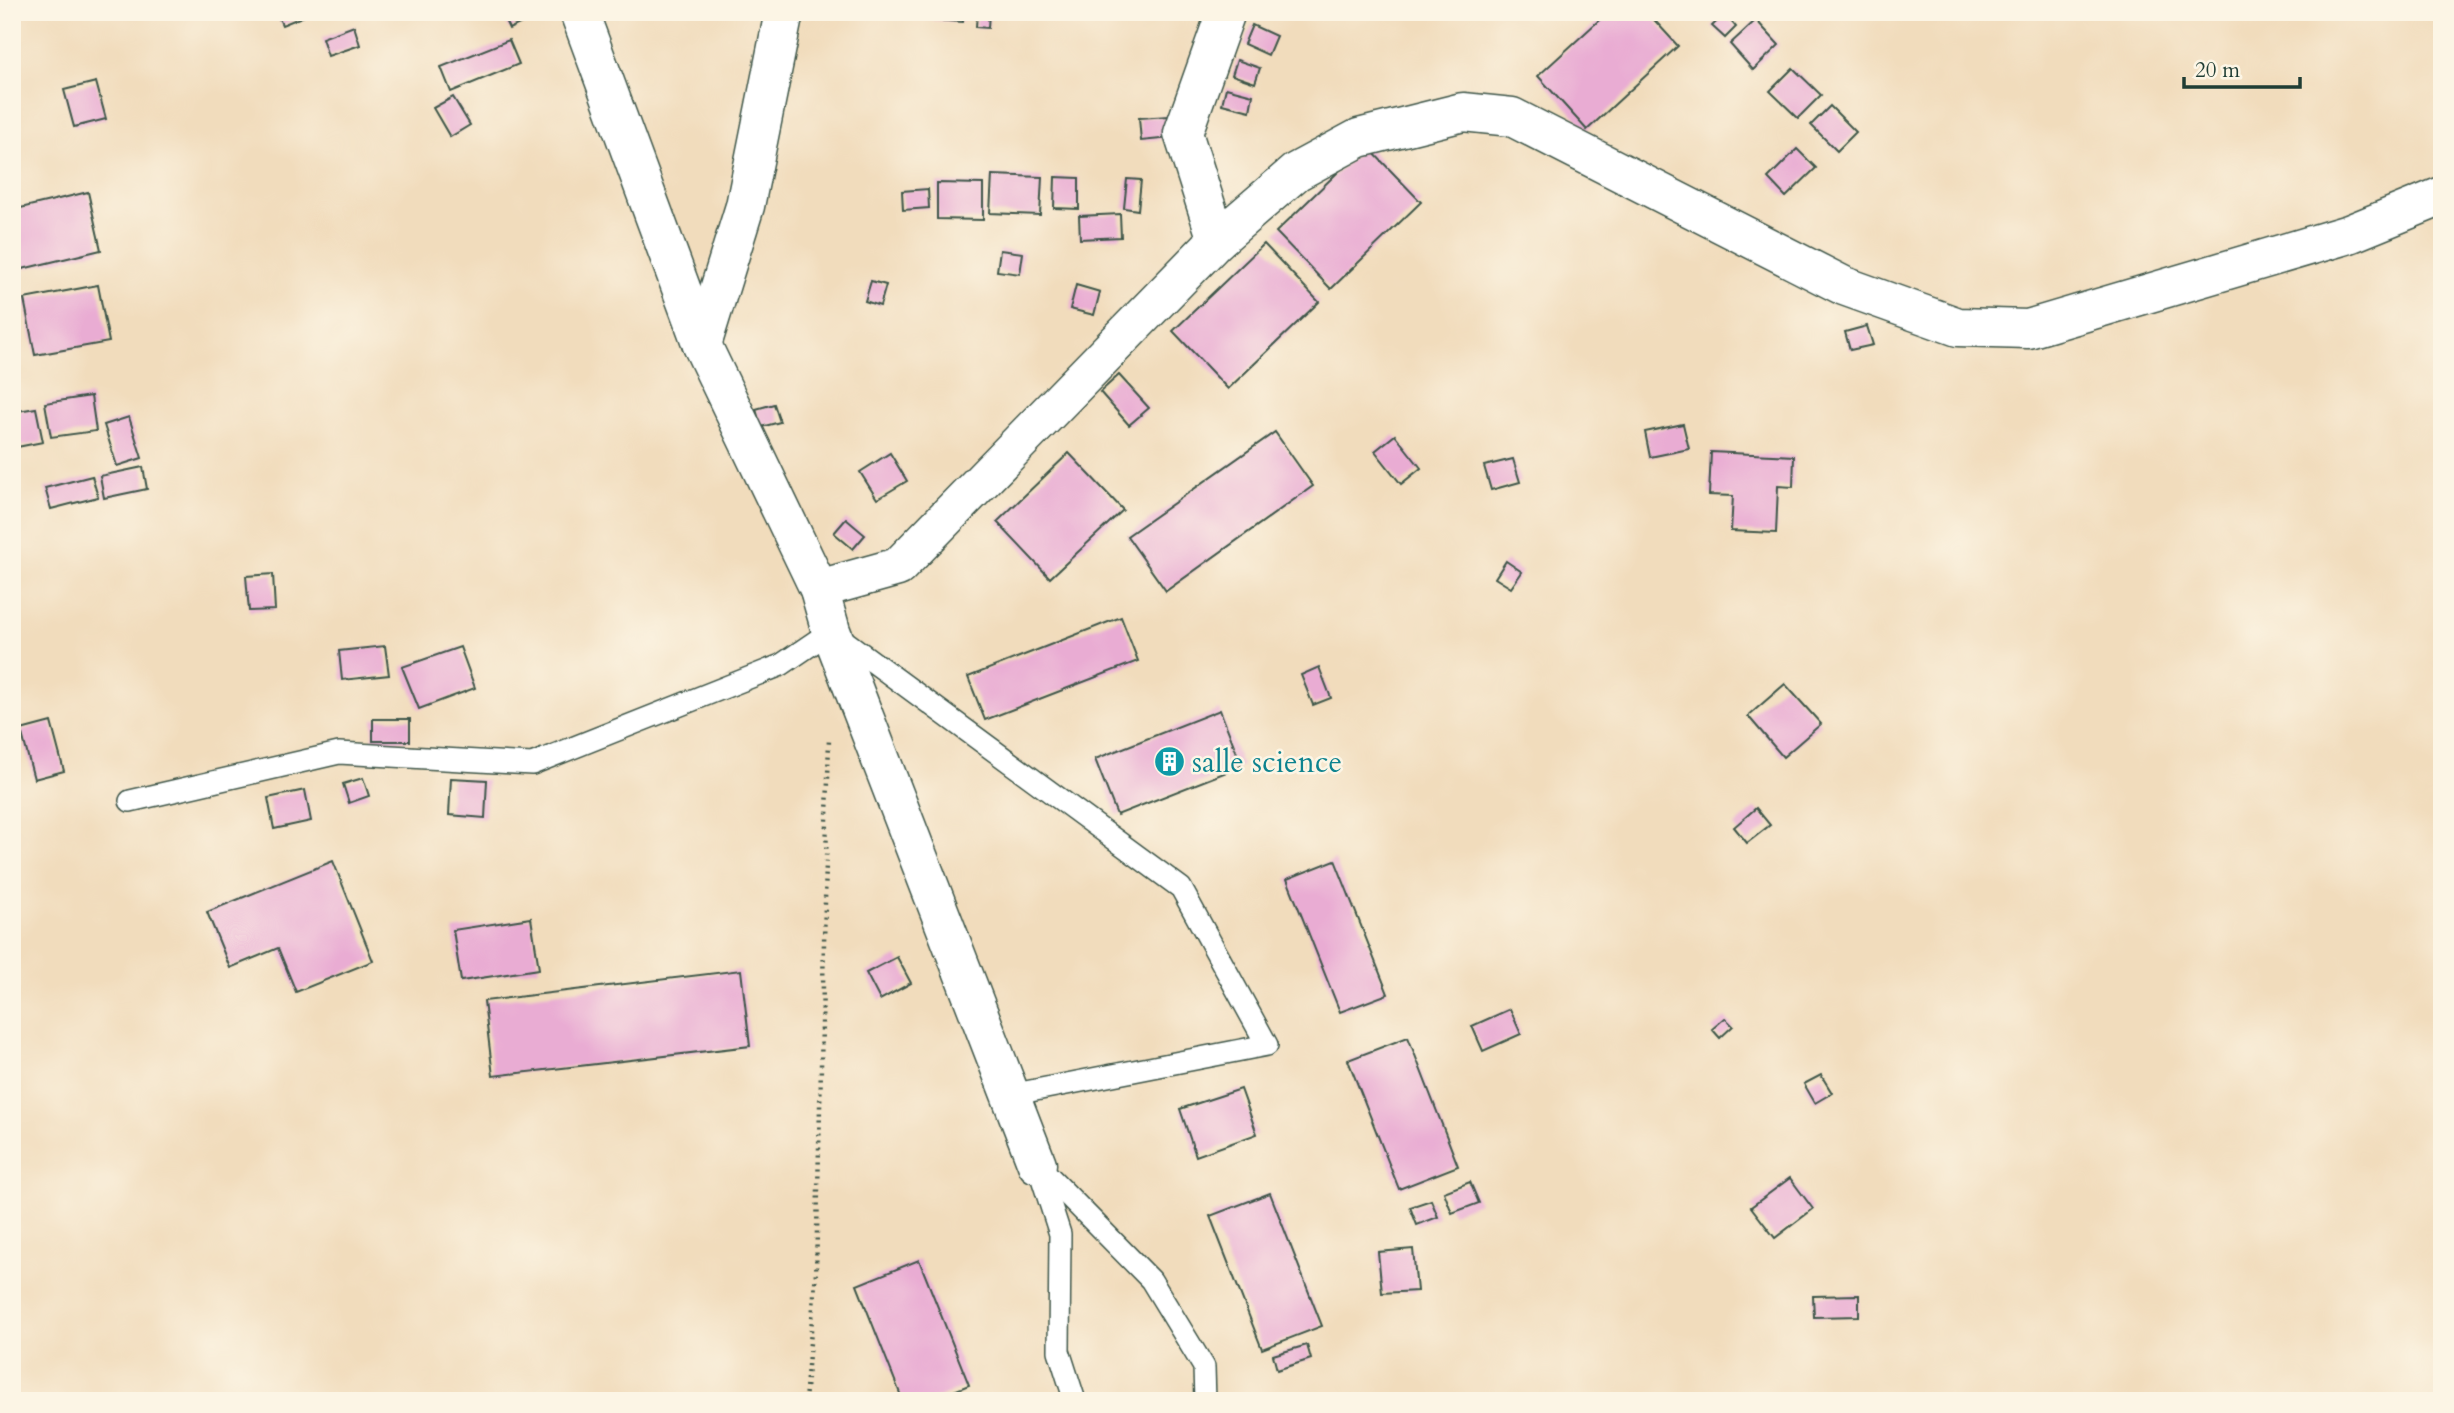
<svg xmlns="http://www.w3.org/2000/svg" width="2454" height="1413" font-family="Cardo,serif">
<rect width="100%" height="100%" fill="#fcf5e5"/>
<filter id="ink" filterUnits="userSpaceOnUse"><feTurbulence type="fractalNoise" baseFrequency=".0143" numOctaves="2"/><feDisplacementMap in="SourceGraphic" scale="14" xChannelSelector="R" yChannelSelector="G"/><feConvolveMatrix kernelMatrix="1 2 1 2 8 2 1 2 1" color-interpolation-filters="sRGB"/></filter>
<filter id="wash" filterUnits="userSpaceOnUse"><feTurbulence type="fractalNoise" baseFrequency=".00686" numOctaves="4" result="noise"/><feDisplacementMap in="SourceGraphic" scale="28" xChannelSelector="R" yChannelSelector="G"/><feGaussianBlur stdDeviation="1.57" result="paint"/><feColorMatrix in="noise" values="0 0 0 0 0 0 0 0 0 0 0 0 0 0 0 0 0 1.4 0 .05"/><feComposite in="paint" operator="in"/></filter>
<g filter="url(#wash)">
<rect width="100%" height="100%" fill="#f1dcbc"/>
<g id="blocks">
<g fill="#e9acd3">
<path d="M276,12H314L282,25Z"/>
<path d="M501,12H545L509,29Z"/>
<path d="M917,12H964L963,22L917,19Z"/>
<path d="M977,12H989L988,28L976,27Z"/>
<path d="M1608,12H1647L1678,46L1587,130L1538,76Z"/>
<path d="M1725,14L1736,27L1725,38L1712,26Z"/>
<path d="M1756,20L1779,45L1753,70L1730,44Z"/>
<path d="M1252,25L1276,36L1268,55L1244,44Z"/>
<path d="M354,26L360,45L328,56L322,38Z"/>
<path d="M509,40L519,64L451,92L441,67Z"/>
<path d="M1237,60L1260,68L1255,83L1232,75Z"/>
<path d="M1793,68L1821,95L1798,118L1770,91Z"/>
<path d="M96,82L106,119L74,127L64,90Z"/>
<path d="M1226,88L1253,95L1250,111L1222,104Z"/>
<path d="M453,97L470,125L450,137L433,108Z"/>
<path d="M1830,106L1856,132L1837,151L1811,125Z"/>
<path d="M1169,116L1171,138L1141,141L1139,118Z"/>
<path d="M1366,145L1421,202L1331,289L1276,232Z"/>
<path d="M1797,149L1816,168L1786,197L1768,178Z"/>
<path d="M992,175L1042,177L1040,215L990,213Z"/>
<path d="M1055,177L1079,178V209L1054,208Z"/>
<path d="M1127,179L1141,180L1138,210L1124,208Z"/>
<path d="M937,183L983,184V220L937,219Z"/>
<path d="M928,189L929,208L903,210L902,191Z"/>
<path d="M88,192L101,250L18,270L12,247V210Z"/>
<path d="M1120,214L1121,237L1080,239L1079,216Z"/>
<path d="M1264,244L1319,302L1228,389L1173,331Z"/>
<path d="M1000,250L1023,253L1020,274L997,271Z"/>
<path d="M871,281L886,285L880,306L865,301Z"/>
<path d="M98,285L109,342L35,355L24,299Z"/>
<path d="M1076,285L1100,292L1094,315L1070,309Z"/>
<path d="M1867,326L1873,345L1850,350L1845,332Z"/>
<path d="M1119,375L1149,408L1129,425L1100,392Z"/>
<path d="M91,396L96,431L51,437L45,403Z"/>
<path d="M774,404L780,422L761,427L756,409Z"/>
<path d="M36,408L43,442L17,447L12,412Z"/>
<path d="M129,417L142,458L117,466L104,425Z"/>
<path d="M1683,424L1689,449L1650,457L1645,432Z"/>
<path d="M1275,432L1313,486L1166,591L1127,536Z"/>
<path d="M1395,435L1421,468L1401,484L1375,451Z"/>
<path d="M1711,452L1794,456L1793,487L1778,486L1776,533L1731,531L1733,496L1709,495Z"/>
<path d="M890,453L907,481L877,499L860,472Z"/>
<path d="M1069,453L1123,510L1050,578L997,522Z"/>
<path d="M1513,459L1520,482L1491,490L1484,466Z"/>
<path d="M143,467L147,489L104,498L100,476Z"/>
<path d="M92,476L98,497L51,509L45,488Z"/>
<path d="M846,519L865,535L853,549L834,533Z"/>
<path d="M1506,561L1522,572L1511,588L1495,578Z"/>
<path d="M273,574L275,610L249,611L246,576Z"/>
<path d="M1121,617L1138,661L985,720L968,677Z"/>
<path d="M385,646L389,675L342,680L339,651Z"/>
<path d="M460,647L475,688L419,709L402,667Z"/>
<path d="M1319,667L1331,698L1313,705L1301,675Z"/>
<path d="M1785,684L1821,724L1783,757L1748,716Z"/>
<path d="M1220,710L1242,766L1117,815L1095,759Z"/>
<rect x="373" y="719" width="37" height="22"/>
<path d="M51,722L64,771L34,779L21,730Z"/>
<path d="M363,778L369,796L349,803L343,784Z"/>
<path d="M451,778L487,780L485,818L449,815Z"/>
<path d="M305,790L311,821L274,829L268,798Z"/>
<path d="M1756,808L1770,825L1747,843L1734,827Z"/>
<path d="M1335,860L1388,994L1340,1012L1287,879Z"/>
<path d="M333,861L373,961L296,992L278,948L230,968L207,912Z"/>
<path d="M531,918L539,969L461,981L453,930Z"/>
<path d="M897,957L911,983L880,1000L866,973Z"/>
<path d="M741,970L750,1046L493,1076L484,1001Z"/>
<path d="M1510,1009L1521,1034L1483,1051L1472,1026Z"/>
<path d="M1725,1018L1733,1026L1720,1038L1712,1029Z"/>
<path d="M1408,1037L1458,1166L1399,1189L1348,1060Z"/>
<path d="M1821,1075L1832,1093L1815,1103L1804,1084Z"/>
<path d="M1241,1089L1257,1134L1196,1156L1180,1109Z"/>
<path d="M1790,1178L1813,1209L1775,1238L1751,1207Z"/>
<path d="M1470,1182L1479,1203L1452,1213L1444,1192Z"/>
<path d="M1270,1193L1322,1326L1262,1349L1210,1216Z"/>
<path d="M1431,1200L1438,1217L1417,1225L1410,1207Z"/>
<path d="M1413,1249L1417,1291L1382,1293L1378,1252Z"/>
<path d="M919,1260L969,1385L929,1401H903L857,1285Z"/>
<path d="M1859,1295V1316L1814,1317L1813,1296Z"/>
<path d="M1307,1345L1311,1359L1277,1370L1273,1355Z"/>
</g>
</g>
</g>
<g filter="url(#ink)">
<use href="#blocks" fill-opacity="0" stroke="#3e5548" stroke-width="2"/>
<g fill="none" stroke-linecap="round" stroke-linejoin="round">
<defs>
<g id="service">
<path d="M130,801L339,753L532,764L781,665L831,631L1181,888L1267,1045L1010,1095"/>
<path d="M1037,1164L1151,1280L1204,1367L1205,1401"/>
<path d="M1039,1169L1060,1234L1059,1351L1075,1401"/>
</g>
<g id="minor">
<path d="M579,12L702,345L819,589L831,631L1037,1164"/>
<path d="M1217,240L1296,172L1359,138L1463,112L1512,117L1844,286L1958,327L2028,329L2349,234L2442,196"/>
<path d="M702,345L745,206L784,12"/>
<path d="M819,589L898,567L1217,240L1183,133L1226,12"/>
</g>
</defs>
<use href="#service" stroke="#3e5548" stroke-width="24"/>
<use href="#minor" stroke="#3e5548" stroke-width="41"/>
<path stroke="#3e5548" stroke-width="4.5" stroke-dasharray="2 5" stroke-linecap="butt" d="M805,1401L816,1272L829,737"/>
<use href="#service" stroke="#fff" stroke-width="21"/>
<use href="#minor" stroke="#fff" stroke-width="38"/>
</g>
</g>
<defs>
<symbol id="building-disc" viewBox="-11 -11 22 22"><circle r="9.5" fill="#0f9aa8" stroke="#fcf5e5"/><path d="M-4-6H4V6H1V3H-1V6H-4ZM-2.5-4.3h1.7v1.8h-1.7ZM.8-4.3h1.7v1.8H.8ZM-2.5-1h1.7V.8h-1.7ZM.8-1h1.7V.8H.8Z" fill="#fff"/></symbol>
</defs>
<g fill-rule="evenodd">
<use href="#building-disc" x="1152" y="744" width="35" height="35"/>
</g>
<g text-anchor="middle" stroke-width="5" stroke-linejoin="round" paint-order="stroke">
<g font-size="30" fill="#0d838f" stroke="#fcf5e5" text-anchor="start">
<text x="1192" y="772">salle science</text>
</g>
</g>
<rect width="2454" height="1413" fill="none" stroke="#fcf5e5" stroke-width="42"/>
<path d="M2184 77v10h116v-10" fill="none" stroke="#1f3d34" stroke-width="3.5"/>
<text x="2195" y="77" font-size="21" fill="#1f3d34" stroke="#fcf5e5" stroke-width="5" paint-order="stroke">20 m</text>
</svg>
